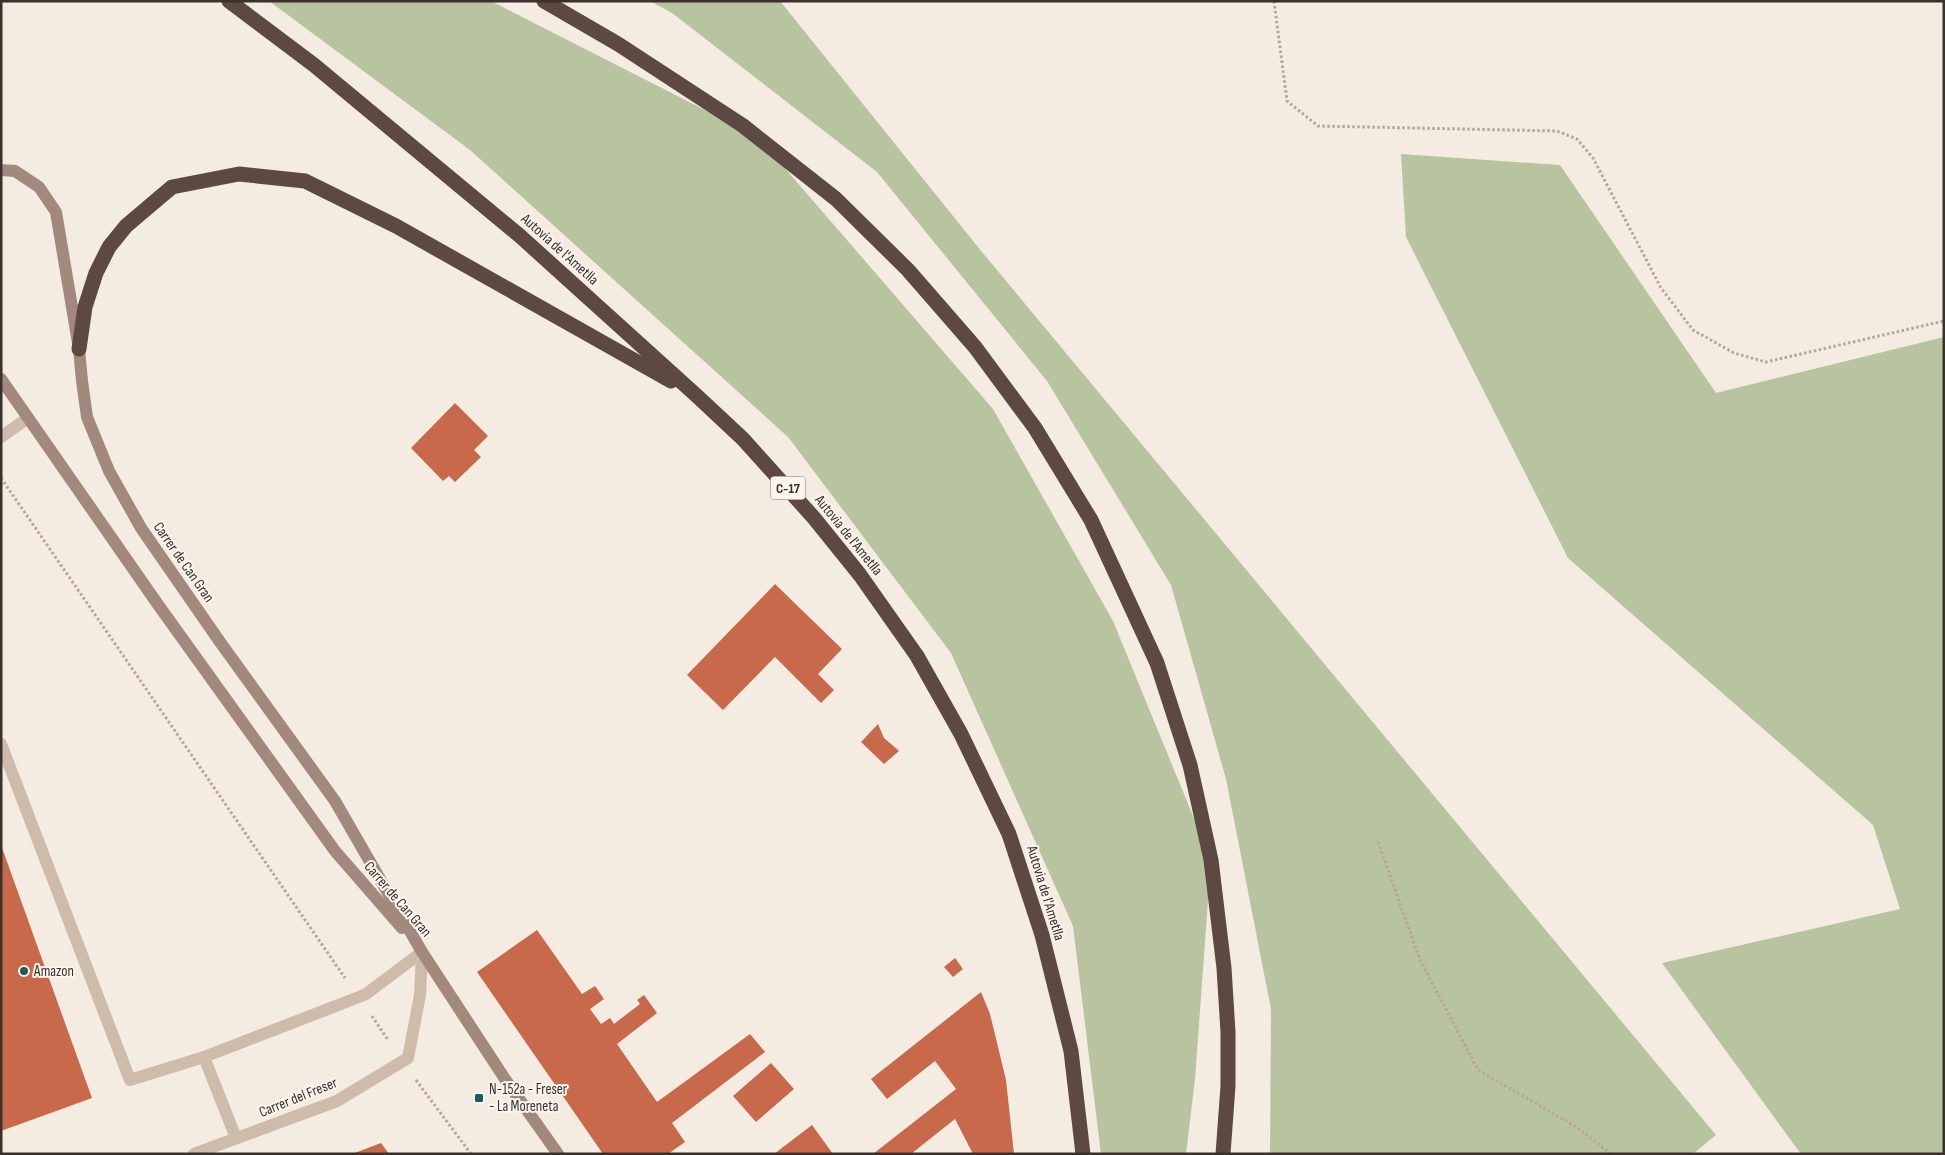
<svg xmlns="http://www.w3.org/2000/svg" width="1945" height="1155" font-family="'Sofia Sans Condensed',sans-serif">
<rect width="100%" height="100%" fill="#f4ebe1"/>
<g fill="#b8c4a0">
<path d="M269,1H491L758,137L993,409L1113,621L1211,860L1195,1079L1186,1154H1101L1073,926L951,653L788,437L470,150Z"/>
<path d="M650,1H780L982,252L1716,1135L1693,1154H1270L1271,1009L1226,779L1171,585L1047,381L877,172L672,13Z"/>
<path d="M1401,154L1560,165L1716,393L1944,337V1154H1801L1662,963L1900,909L1873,825L1568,558L1406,237Z"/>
</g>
<g fill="#c8694b">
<path d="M455,403L488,436L474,450L481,457L455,482L449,476L443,481L411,448Z"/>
<path d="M775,584L842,649L818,674L834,690L821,703L775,657L723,710L687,675Z"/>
<path d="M878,724L884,738L899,751L884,764L861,742Z"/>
<path d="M1,845L92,1098L1,1131Z"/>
<path d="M537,930L582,994L595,986L604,999L590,1009L601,1024L610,1018L614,1024L640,1004L637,1000L644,995L657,1013L617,1044L657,1102L750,1034L765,1052L672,1123L685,1142L668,1154H603L477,972Z"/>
<path d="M955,958L963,969L953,977L944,967Z"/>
<path d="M981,992L990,1014L1006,1080L1014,1154H973L955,1119L911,1154H873L956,1089L935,1061L887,1099L871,1079Z"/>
<path d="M771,1063L794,1089L756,1122L733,1096Z"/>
<path d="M812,1125L833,1154H774Z"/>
<path d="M381,1143L389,1154H352Z"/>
</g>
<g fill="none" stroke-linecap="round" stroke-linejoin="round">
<g stroke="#b9a596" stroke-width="3" stroke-dasharray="2.5 2.5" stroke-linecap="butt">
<path d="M1274,1L1287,101L1318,126L1557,131L1577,139L1593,158L1661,288L1693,330L1734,353L1766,362L1944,321"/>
<path d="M1,478L345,978"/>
<path d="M1378,842L1420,960L1478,1070L1575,1126L1611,1154"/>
<path d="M372,1016L388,1040"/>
<path d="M416,1080L471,1154"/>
</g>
<g stroke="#cdbbac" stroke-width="12">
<path d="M1,437L28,418"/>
<path d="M1,744L130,1080L204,1057L359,997L366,994L422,952"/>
<path d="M204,1057L236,1138"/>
</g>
<path stroke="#cdbbac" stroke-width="12" d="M194,1154L337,1101L408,1058L420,995L422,952"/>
<g stroke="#a18a7d" stroke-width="12">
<path d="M1,170L15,171L39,187L56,212L79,349L82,381L87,417L109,471L141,528L220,642L335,801L422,952L505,1079L558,1154"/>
<path d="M1,379L159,606L335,851L402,928"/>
</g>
<g stroke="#5c4a42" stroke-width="15">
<path d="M229,1L314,65L520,236L697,396L743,439L814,518L860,575L917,656L961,734L1009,834L1042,935L1071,1051L1083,1154"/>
<path d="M544,1L618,44L742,125L836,199L908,270L975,347L1035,428L1091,520L1157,663L1190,765L1211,860L1224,968L1228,1032V1086L1223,1154"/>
<path d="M79,349L85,307L96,273L109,247L126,226L172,187L239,174L305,181L396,226L671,381"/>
</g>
</g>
<g fill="#1f5a5e" stroke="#fbf5ee" stroke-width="2">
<circle cx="24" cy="971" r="5"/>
<rect x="474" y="1093" width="10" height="10" rx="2.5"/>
</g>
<g text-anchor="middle" stroke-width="4" stroke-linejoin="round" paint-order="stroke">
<rect fill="#fbf5ee" stroke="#756b66" stroke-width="1" x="770.5" y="476.5" width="35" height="23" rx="4"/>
<g font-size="14" font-weight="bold" fill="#3b302b">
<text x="788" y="493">C-17</text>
</g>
<g font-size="15" fill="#3b302b" stroke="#fbf5ee">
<text transform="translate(560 249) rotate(42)" y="5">Autovia de l'Ametlla</text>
<text transform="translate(849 535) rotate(51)" y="5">Autovia de l'Ametlla</text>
<text transform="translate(184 562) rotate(55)" y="5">Carrer de Can Gran</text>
<text transform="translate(1046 893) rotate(73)" y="5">Autovia de l'Ametlla</text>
<text transform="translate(398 899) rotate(49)" y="5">Carrer de Can Gran</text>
<text transform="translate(298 1097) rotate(-22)" y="5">Carrer del Freser</text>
</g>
<g font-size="15" fill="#3b302b" stroke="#fbf5ee" text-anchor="start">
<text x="34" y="976">Amazon</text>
<text x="489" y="1094">N-152a - Freser<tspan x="489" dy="17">- La Moreneta</tspan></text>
</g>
</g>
<rect width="1945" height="1155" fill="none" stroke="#3b302b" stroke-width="5"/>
</svg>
